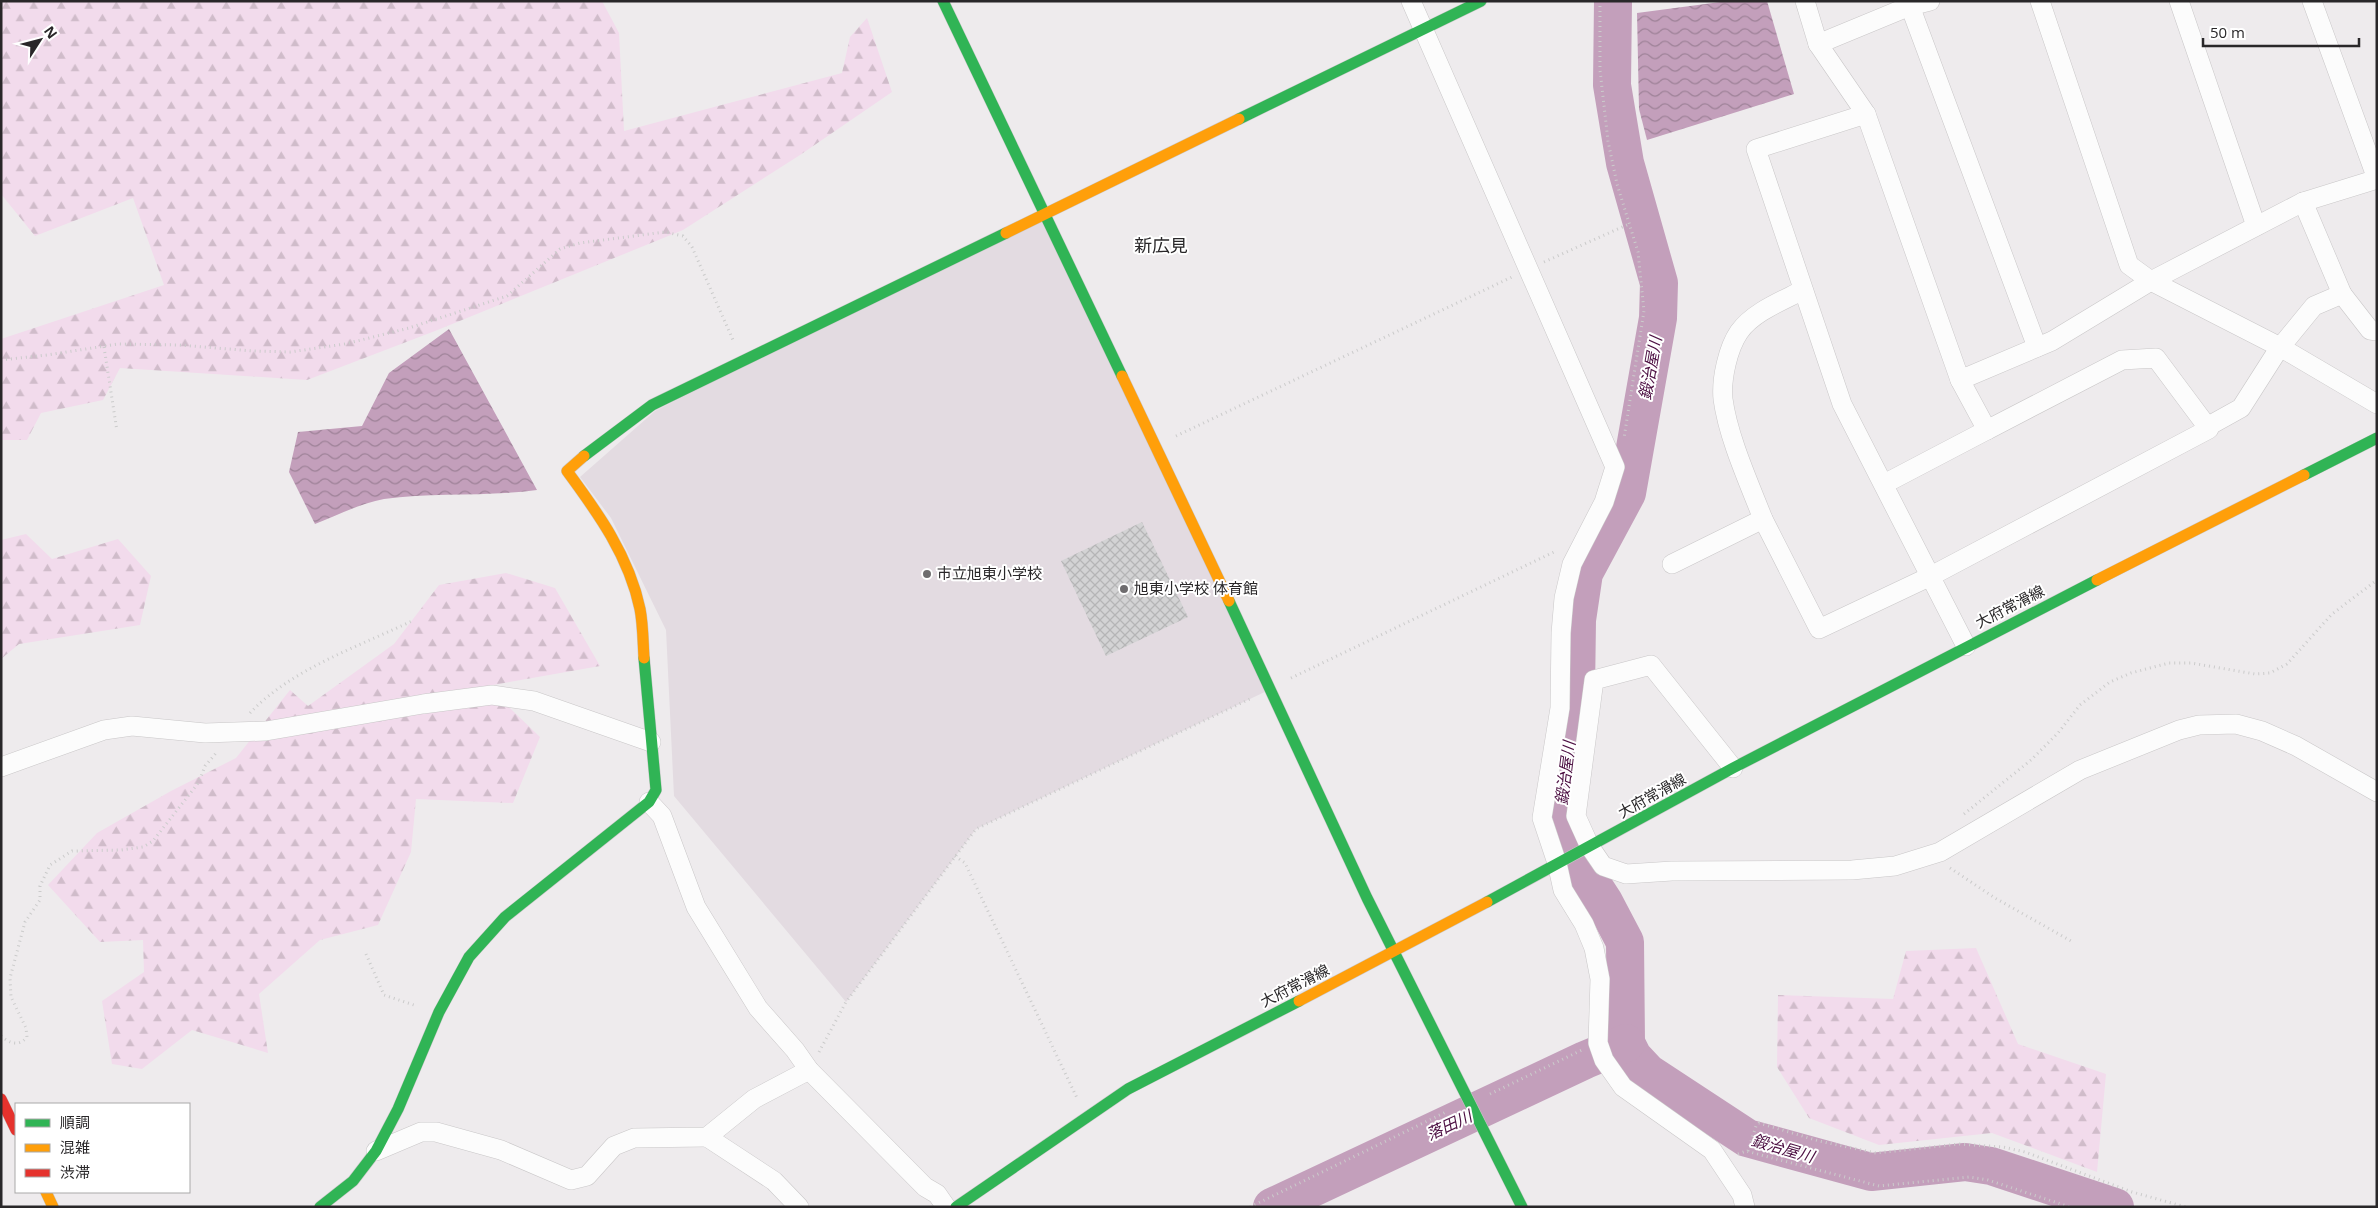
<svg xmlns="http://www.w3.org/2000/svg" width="2378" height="1208" font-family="'Open Sans','Noto Sans JP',sans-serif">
<defs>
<pattern id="forest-firs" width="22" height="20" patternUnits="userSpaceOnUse" patternTransform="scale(1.25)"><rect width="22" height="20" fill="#f2dbec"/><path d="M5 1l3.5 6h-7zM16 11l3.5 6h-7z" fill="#d0bcca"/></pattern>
<pattern id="water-waves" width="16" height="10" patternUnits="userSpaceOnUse" patternTransform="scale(1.25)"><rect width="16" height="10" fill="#c39fbb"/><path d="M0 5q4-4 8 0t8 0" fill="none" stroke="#9e8298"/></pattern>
<pattern id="building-cross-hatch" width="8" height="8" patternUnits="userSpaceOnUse" patternTransform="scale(1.25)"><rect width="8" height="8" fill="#d3d3d4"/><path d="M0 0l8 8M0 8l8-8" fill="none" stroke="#b5b5b6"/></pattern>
</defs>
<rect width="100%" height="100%" fill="#eeebed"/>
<path fill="#e3dbe1" d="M1045,212L1271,689L976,829L846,1002L674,796L666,630L611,518L580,477L655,411Z"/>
<g fill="url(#forest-firs)">
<path d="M1,1H602L619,33L624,131L842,73L850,37L867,18L892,92L800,155L683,230L435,331L307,380L120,368L103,400L41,413L27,440H1V339L164,285L133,198L35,236L1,194Z"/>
<path d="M26,534L52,559L118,539L151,576L140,625L19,644L1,659V540Z"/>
<path d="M506,573L555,588L600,666L487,686L540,737L513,803L416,799L411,852L378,925L320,940L259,994L268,1053L192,1030L142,1069L112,1064L102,1001L144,972L143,940L100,942L48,885L97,833L171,791L236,758L290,690L308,706L394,644L439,585Z"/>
<path d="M1976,948L2018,1044L2106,1074L2097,1172L1992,1133L1879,1145L1809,1118L1777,1067L1778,995L1893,999L1906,951Z"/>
</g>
<g fill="url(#water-waves)">
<path d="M1728,1H1767L1794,94L1647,140L1639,109L1637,13Z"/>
<path d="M449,329L537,490C486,497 434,492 384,499C361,503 336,516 315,524L289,472L298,432L362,426L389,373Z"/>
</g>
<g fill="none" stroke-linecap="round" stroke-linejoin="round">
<g stroke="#c39fbb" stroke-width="38">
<path d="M1613,1L1612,85L1625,163L1659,283L1658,318L1627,493L1584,573L1577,620L1576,692L1558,806L1567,836L1580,865L1604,902L1625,942L1626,1043L1633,1057L1648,1073L1747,1138L1871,1172L1965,1162L1991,1166L2115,1207"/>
<path d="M1272,1207L1585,1060L1626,1043"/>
</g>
</g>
<path fill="url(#building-cross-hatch)" d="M1142,522L1188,617L1106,656L1061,561Z"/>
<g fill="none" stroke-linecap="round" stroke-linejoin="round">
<defs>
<g id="street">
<path d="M1411,1L1615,467L1604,502L1572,564L1564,598L1561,633L1560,708L1542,818L1557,863L1563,890L1584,924L1594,948L1600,979L1598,1043L1604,1060L1623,1087L1712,1150L1742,1195L1745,1207"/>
<path d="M1805,1L1818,44L1866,114L1960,380L2052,341L2151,281L2303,202L2377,179"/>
<path d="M2040,1L2129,265L2151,281L2280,347L2377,404"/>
<path d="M2179,1L2256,226"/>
<path d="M2312,1L2377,179"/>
<path d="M1910,6L2037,347"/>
<path d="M1818,44L1910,6L1930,1"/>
<path d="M1866,114L1756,149L1842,404L1966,646"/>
<path d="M2303,202L2342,294"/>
<path d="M2214,423L2241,408L2278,350L2314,306L2342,294L2370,330L2377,331"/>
<path d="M1884,484L1987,430"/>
<path d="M1763,519L1819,629L1931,576L2209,429L2156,358L2122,360L1987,430L1960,380"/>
<path d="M1672,564L1763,519C1749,483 1728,437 1723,399C1721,379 1728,348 1739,332C1753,312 1782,301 1803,290"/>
<path d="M1,767L104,730L132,726L205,733L266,731L423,704L492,695L534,701L651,742"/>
<path d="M1733,768L1651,665L1594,680L1576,816L1590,847L1603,866L1626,874L1672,871L1852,870L1895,866L1940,852L2080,770L2179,730L2199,725L2236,724L2262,731L2296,746L2377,792"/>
<path d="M649,802L662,816L696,907L758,1008L795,1050L809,1070L925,1187L937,1194L946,1207"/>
<path d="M707,1137L774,1181L799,1207"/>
<path d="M376,1151L421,1132H436L501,1150L571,1180L587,1176L614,1146L634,1138L707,1137L754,1099L809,1070"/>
</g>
<g id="fast">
<path d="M943,1L1122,376"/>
<path d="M1239,119L1481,1"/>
<path d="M584,456L652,405L1006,233"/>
<path d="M2304,475L2377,438"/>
<path d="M1229,601L1367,898L1522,1207"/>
<path d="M1487,902L1733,768L2097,580"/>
<path d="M320,1207L353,1181L376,1151L398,1109L439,1012L469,957L505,917L649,802L656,790L644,658"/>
<path d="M956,1207L1128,1089L1299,1001"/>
</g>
<g id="slow">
<path d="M1006,233L1239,119"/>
<path d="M1122,376L1229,601"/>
<path d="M584,456L567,471C598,513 629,556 640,609C643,624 643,642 644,658"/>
<path d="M2097,580L2304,475"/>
<path d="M1299,1001L1487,902"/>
<path d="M46,1192L53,1207"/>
</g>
<path id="jam" d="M1,1099L16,1130"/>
</defs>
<use href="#street" stroke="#c9c7c8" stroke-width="20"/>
<use href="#fast" stroke="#c9c7c8" stroke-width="12"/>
<use href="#slow" stroke="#c9c7c8" stroke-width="12"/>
<use href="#jam" stroke="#c9c7c8" stroke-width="12"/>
<g stroke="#cbcbcb" stroke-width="3" stroke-dasharray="1 4" stroke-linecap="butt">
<path d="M1600,1V70L1608,141L1617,184L1638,252L1644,311L1624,438"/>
<path d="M1544,262L1629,224"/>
<path d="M104,347L117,431"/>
<path d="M1,360L47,355L118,344L179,345L253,351L290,352L345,344L409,328L507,296L560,249L580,243L665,232L683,236L692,247L733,340"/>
<path d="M1176,436L1512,277"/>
<path d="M1291,678L1556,551"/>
<path d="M250,713C291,669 360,646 414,620"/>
<path d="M1964,814L2031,760L2058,733L2080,705L2110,682L2131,673L2169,663H2191L2255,674L2270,673L2287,664L2332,614L2377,580"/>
<path d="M955,856L965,863L1077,1098"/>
<path d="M1950,868L1995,898L2071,941"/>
<path d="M366,954L384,995L417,1006"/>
<path d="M1,1036C9,1043 19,1047 27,1037L26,1028L11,997L10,978L25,922L40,900V886L50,865L72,851L121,850L143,847L153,841L199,782L205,766L217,752"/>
<path d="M819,1052L846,1002L976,829L1252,698"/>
<path d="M1490,1094L1582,1050"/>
<path d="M1748,1151L1756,1126L1759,1123L1819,1141L1876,1153L1959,1144L2003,1147L2025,1152L2132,1192L2186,1207"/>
<path d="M1738,1154L1746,1151L1879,1186L1969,1177L1988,1180L2070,1207"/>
<path d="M1250,1207L1448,1111"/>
</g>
<use href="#street" stroke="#fcfcfc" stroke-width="19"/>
<use href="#fast" stroke="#30b455" stroke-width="11"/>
<use href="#slow" stroke="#ff9f0a" stroke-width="11"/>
<use href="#jam" stroke="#e5322d" stroke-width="11"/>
</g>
<g fill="#6e6c6e" stroke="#fff" stroke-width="2">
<circle cx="927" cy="574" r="5"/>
<circle cx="1124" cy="589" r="5"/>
</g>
<g text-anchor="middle" stroke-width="4" stroke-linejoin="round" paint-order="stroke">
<g font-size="15" fill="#292729" stroke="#fff" text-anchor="start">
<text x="937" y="579">市立旭東小学校</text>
<text x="1134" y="594">旭東小学校 体育館</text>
</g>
<g font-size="15" fill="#292729" stroke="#fff">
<text transform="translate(2010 607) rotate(-27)" y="5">大府常滑線</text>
<text transform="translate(1652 796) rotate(-29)" y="5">大府常滑線</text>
<text transform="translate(1295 986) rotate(-27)" y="5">大府常滑線</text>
</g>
<g font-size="16" font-style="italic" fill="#4c0f42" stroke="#fff">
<text transform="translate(1650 368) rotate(-80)" y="6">鍛治屋川</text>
<text transform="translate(1565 773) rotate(-83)" y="6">鍛治屋川</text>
<text transform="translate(1449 1125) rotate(-25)" y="6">落田川</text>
<text transform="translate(1783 1148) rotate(16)" y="6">鍛治屋川</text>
</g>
<g font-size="18" fill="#292729" stroke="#fff">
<text x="1161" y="252">新広見</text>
</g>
</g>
<rect width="2378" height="1208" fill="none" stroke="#292729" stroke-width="5"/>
<rect x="15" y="1103" width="175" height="90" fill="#ffffff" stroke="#a9a9a9"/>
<rect x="25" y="1119" width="25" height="8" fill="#30b455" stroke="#a9a9a9"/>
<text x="60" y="1128" font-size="15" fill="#292729">順調</text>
<rect x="25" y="1144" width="25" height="8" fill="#ff9f0a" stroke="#a9a9a9"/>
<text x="60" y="1153" font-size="15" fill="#292729">混雑</text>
<rect x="25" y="1169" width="25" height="8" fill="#e5322d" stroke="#a9a9a9"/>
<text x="60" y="1178" font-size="15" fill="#292729">渋滞</text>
<g transform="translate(40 40) rotate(54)" stroke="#ffffff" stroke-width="4" paint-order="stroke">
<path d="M0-4L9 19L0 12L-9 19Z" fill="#292729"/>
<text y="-8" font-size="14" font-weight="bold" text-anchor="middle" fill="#292729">N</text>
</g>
<path d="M2203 38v8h156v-8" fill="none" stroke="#292729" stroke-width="2.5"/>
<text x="2210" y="38" font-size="15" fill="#292729" stroke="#ffffff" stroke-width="4" paint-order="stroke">50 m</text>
</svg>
